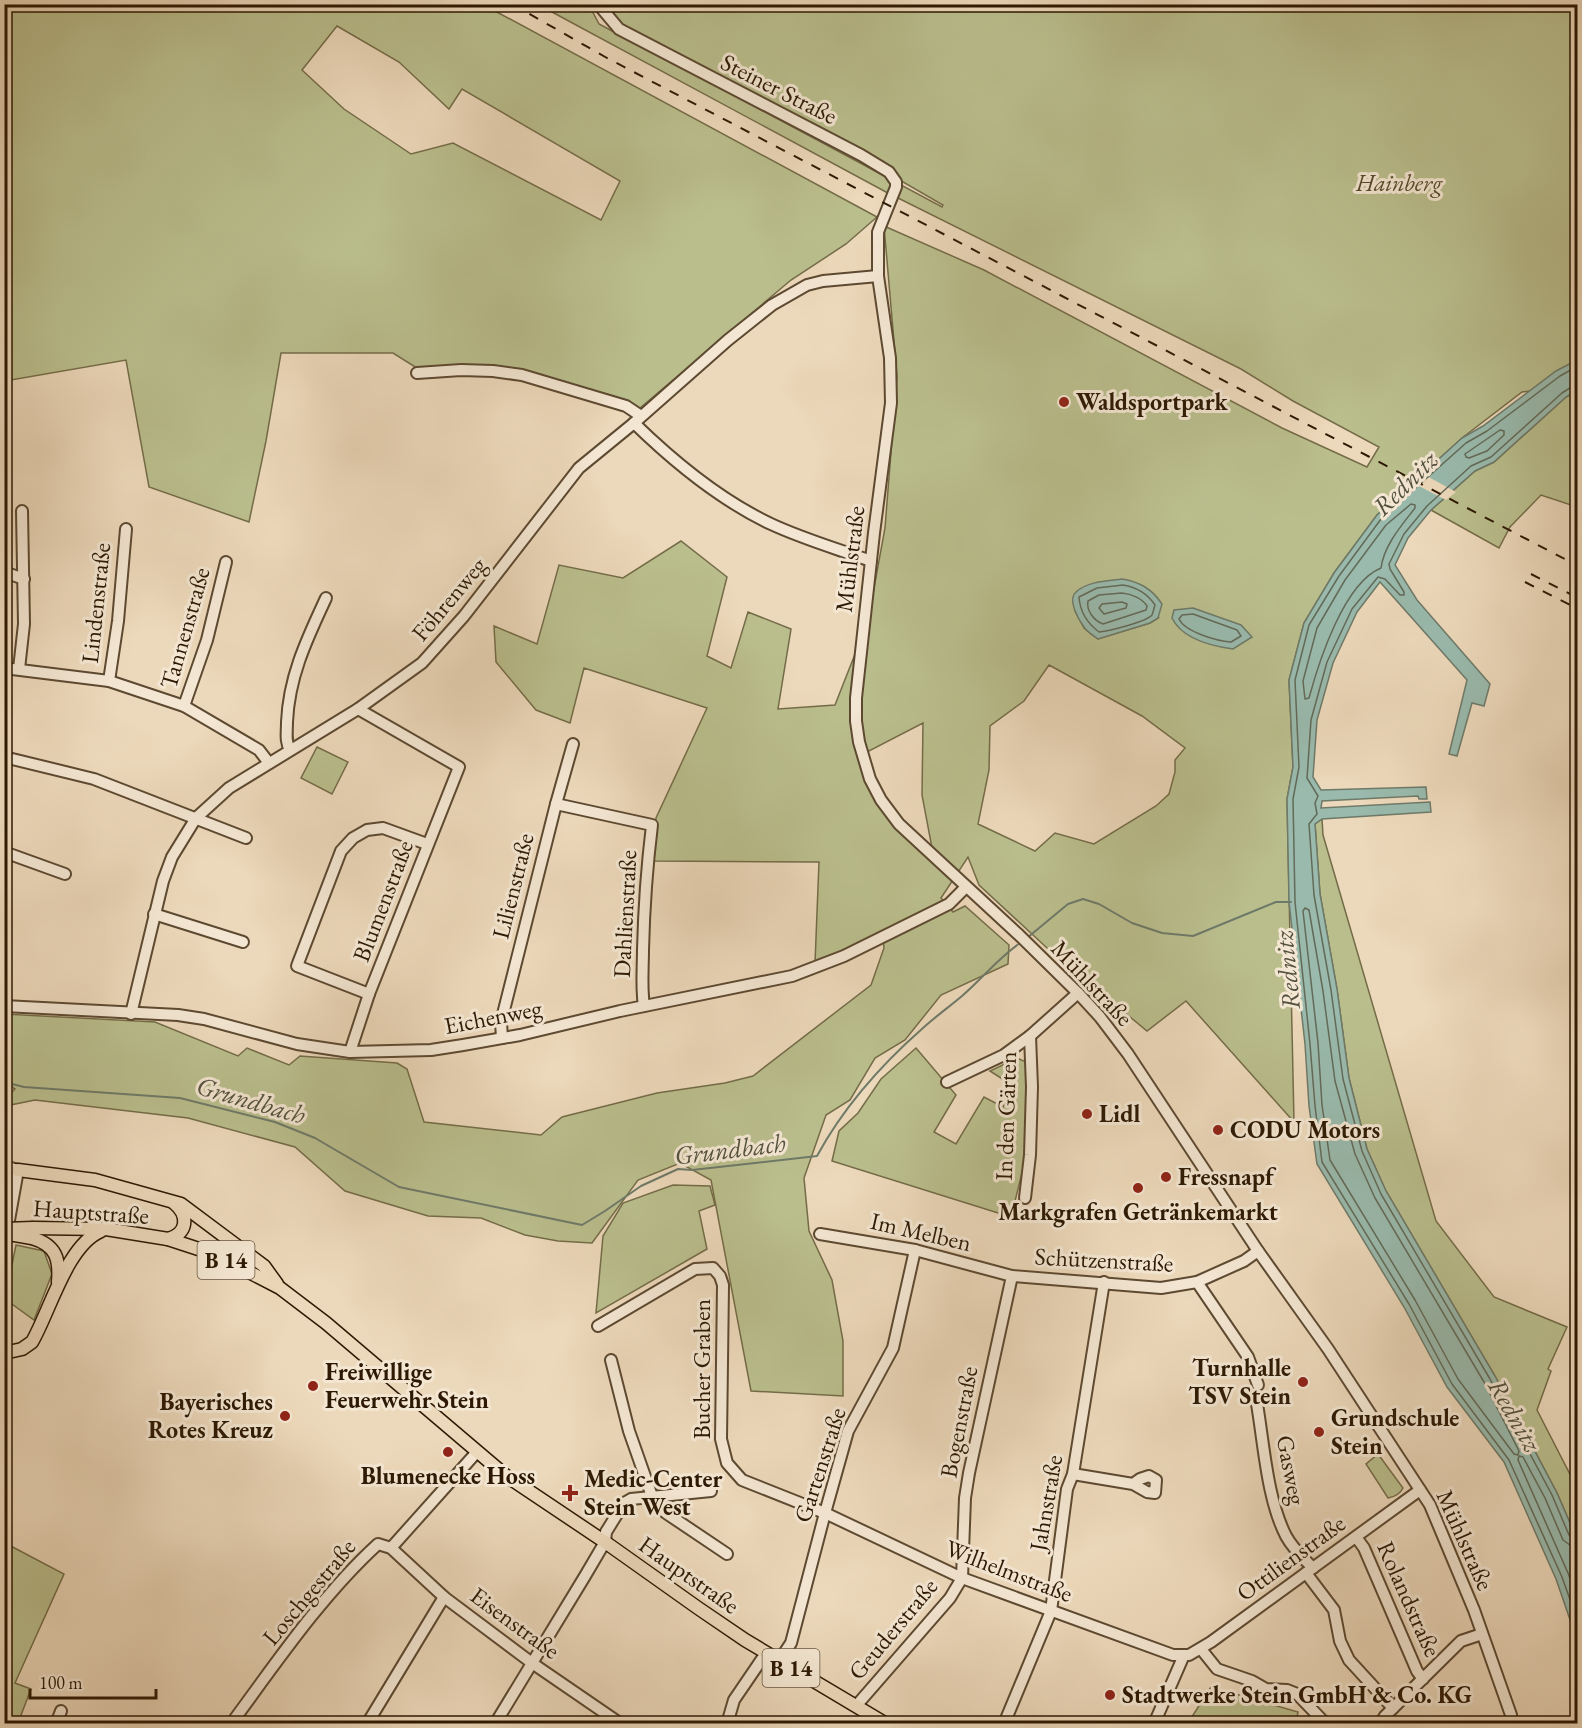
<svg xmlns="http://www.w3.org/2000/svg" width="1582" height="1728" font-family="'EB Garamond',serif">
<rect width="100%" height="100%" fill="#ecd8ba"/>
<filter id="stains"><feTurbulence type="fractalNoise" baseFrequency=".00333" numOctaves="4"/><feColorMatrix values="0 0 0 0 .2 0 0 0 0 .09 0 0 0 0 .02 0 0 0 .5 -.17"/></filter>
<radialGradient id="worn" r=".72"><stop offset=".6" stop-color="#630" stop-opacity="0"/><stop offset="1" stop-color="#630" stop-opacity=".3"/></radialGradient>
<g fill="#babe8d" stroke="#746c48" stroke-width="1.5" fill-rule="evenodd">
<path d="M5,5H484L877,217L846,244L791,280L640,408L548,378L420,370L393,353H281L266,441L249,522L149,487L126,360L11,380L5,371ZM337,26L399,62L449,109L462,89L620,181L601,220L453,143L411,154L344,109L302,70Z"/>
<path d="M539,5H589L599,24L614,32L600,12L598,5H1577V374L1547,389L1522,392L1462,438L1377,515L1334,573L1304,623L1289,680L1293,767L1287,799L1294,1122L1186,1001L1147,1031L1047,948L979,885L968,857L941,898L953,912L965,906L1009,945L1008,964L941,995L905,1040L875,1058L850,1100L826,1115L804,1178L809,1231L832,1280L843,1341V1396L751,1391L711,1180L680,1163L638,1180L592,1243L558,1241L525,1235L481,1218L428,1216L345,1191L295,1147L188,1118L35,1100L10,1105L8,1096L15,1089L5,1083L4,1014L155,1022L238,1056L247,1048L289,1065L300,1056L397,1063L407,1069L424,1122L541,1135L562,1117L657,1093L725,1083L753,1076L871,985L884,948L882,933L815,963L819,862L652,861L656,818L707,708L584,668L570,723L536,710L496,662L494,626L537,644L559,565L623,578L681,541L727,577L707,656L731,668L748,612L791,629L778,709L835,705L868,621L885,528L897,376L884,226L984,270L1282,428L1367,467L1379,447L1293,401L1241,369L886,192ZM672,62L853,153L943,205L942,207ZM1075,611L1158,618L1150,623L1098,639L1084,628ZM1049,665L1142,716L1185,748L1175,760V772L1169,794L1156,806L1094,844L1055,833L1035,851L978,824L989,770L990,726L1024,701ZM923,723L922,795L932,848L899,822L861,755Z"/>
<path d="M1577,390V507L1541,495L1510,527L1499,548L1431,510L1475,471L1494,462L1566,397Z"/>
<path d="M317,747L348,762L332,794L301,778Z"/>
<path d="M1322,819L1323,835L1436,1221L1494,1297L1567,1327L1548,1369L1551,1371L1537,1410L1577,1488V1539L1557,1493L1495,1376L1386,1191L1367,1149L1349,1078L1337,989L1320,894L1315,824Z"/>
<path d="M916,1048L956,1095L934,1132L956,1144L984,1097L1003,1107L1015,1087L990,1071L1017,1058L1026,1062L1027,1107L1025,1161L1011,1217L832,1161L839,1131L858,1113L881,1079Z"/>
<path d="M673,1185L710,1186L715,1205L699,1211L707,1249L596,1313L603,1236L623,1203Z"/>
<path d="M16,1245L44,1251L52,1274L34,1320L5,1299Z"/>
<path d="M1378,1454L1403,1488C1400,1494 1394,1497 1388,1498L1366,1464Z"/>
<path d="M5,1543L64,1574L15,1683L31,1689L18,1723H5Z"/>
<path d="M1211,1687L1298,1712L1296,1723H1188Z"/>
</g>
<g fill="#99baad" stroke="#6e7a69" stroke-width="1.5">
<path d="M1577,360V390L1566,397L1494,462L1475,471L1431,510L1408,538L1395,565L1417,600L1490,684L1484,706L1472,703L1457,756L1449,754L1467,680L1380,582L1357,612L1333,663L1317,720L1313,777L1321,790L1426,787L1427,799H1419L1418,796L1322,801L1321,808L1430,802L1431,812L1322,819L1315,824L1320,894L1337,989L1349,1078L1367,1149L1386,1191L1495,1376L1557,1493L1577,1539V1640L1556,1579L1504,1462L1447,1387L1404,1307L1317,1164L1309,1106L1305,1044L1289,902L1287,799L1293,767L1289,680L1304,623L1334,573L1377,515L1462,438L1483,426L1556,371Z"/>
<path d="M1122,579C1140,582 1152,589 1162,604L1158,618L1150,623L1098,639C1094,636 1087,632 1084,627C1078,619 1067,599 1076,592C1088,581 1108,581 1122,579Z"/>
<path d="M1193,608L1241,625L1252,637L1233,649C1211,646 1182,639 1172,618L1174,610Z"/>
</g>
<path fill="#ecd8ba" d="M1421,473L1436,481L1456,492L1446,500L1411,482Z"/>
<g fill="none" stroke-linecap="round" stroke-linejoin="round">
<g stroke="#636a58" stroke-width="1.5">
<path d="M1578,366L1560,376L1487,431L1466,443L1381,519L1339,576L1309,625L1295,680L1299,767L1293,799L1295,902L1310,1044L1315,1106L1322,1162L1409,1304L1452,1384L1509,1460L1562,1577L1578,1622"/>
<path d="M1578,385L1573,386L1562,393L1491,457L1471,466L1427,506L1404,534L1389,564L1390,569L1404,592V595H1400L1385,579L1378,577L1352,609L1327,662L1311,720L1307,778L1318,796L1315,803L1317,814L1309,824L1314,895L1331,990L1343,1079L1362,1151L1381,1194L1490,1379L1552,1495L1569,1535L1573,1538L1578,1539"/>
<path d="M1500,430L1504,431V435L1487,451L1469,458L1466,457L1465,454Z"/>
<path d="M1411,504L1415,505V508C1402,525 1384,545 1381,568C1344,583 1319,661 1309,698L1305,699L1303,681L1317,628L1345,580L1386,525Z"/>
<path d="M1123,585C1136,587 1147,593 1155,605C1154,608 1153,613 1152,615C1146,622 1109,631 1099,632C1087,623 1080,612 1079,597L1097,588Z"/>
<path d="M1122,593C1131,594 1142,598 1147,606L1146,610L1103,624C1094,621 1086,610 1088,601L1099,595Z"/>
<path d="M1122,602L1127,604L1126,608L1104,614L1099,608L1102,604Z"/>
<path d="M1182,615L1193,614L1237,630L1241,636L1231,642C1217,641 1185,632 1179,619Z"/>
<path d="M1305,908L1309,910L1323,991L1335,1081L1355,1154L1375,1198L1484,1382L1519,1451L1518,1455L1514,1454L1458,1379L1415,1300L1330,1160L1322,1105L1318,1043L1303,911Z"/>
<path d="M1578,1547L1570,1545L1563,1540L1545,1498L1523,1457L1519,1456L1518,1460L1568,1573L1578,1599"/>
</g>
<g stroke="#6e7a69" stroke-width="2">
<path d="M1027,938L1068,904L1083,899L1099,904L1132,923L1162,933L1193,936L1276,902H1291"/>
<path d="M4,1082L24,1087L180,1098L275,1122L315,1138L399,1187L582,1225L605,1211L641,1186L678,1169L692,1170L817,1156C843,1108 882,1064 923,1028C935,1017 949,1007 962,996C982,979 998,958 1020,943"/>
</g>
<defs>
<g id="minor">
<path d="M598,4L619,29L861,155L889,172L896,182V187L878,232V276L890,358L891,403L874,533L856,698V721L859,742L870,779L881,800L899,824L1019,935L1078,993L1100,1017L1128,1054L1258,1251L1328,1349L1430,1505L1474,1610L1511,1715L1512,1724"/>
<path d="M417,373L461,370L493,371L522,375L626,406L641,416"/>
<path d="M634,423C674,462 720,500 771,524C803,539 838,549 871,561"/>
<path d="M4,572L24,579"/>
<path d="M4,668L109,681L184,706L259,750L269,763"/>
<path d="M19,669L24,624L22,511"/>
<path d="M109,681L118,621L126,529"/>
<path d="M184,706L207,640L226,562"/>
<path d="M290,750C285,741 287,733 287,722C289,676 307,639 326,598"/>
<path d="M4,757L94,779L246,838"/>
<path d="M556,804L652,825C647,866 644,908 643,950C643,968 641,987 644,1006"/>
<path d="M4,852L65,874"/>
<path d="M154,914L243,942"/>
<path d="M369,994L297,966L341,851L353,838L367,830L383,828L427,844"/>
<path d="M4,1006L178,1015L204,1019L297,1044L350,1052L431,1050L463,1045L520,1035L620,1011L792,976L844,956L949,904L966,887"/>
<path d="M131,1014L163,881L172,857L196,818L229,788L358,709L422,663L464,616L579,468L634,423L728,340L772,305L807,285L823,281L878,276"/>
<path d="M502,1038L501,1022L556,804L573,744"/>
<path d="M350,1052L369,994L459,767L358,709"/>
<path d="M947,1082L1004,1055L1030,1036L1078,993"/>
<path d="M4,1166L18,1170L4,1248"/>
<path d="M1025,1198L1030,1155L1032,1087L1030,1036"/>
<path d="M820,1234L915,1250L1012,1276L1161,1288L1197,1282L1244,1261L1258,1251"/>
<path d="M1197,1282L1248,1357L1258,1385"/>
<path d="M598,1326L695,1269L713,1268L720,1276L723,1285L721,1439L727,1463L742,1480L825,1513L962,1578L1173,1655H1189L1211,1642L1420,1490"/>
<path d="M611,1360L629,1431L654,1502L666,1513L727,1554"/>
<path d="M1257,1404C1264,1445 1267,1499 1286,1536C1293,1549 1303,1558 1313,1568"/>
<path d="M1073,1474L1133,1484L1147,1492L1155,1493L1156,1480L1149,1476L1140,1479L1133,1484"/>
<path d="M1356,1537L1364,1548L1417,1671L1423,1679"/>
<path d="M391,1548L476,1453"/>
<path d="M1306,1573L1334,1610L1340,1641L1349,1660L1393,1708"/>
<path d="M1201,1649L1217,1669L1252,1681L1266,1689L1287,1690L1297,1694L1326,1724"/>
<path d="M779,1661L791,1643L825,1513L848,1431L893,1348L915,1250"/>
<path d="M856,1706L950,1598L962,1578L965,1498L969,1473L1012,1276"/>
<path d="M56,1724L61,1711"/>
<path d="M135,1724V1723"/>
<path d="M231,1724C276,1663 322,1595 378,1544L391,1548L444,1597L532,1663L621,1724"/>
<path d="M367,1724L444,1597"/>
<path d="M495,1724L585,1576L605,1542L606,1532L624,1503L631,1499L711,1491"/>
<path d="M727,1724L734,1700L766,1653"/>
<path d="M1004,1724L1051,1611L1067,1489L1073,1474L1104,1282"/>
<path d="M1154,1724L1184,1655"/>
<path d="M1380,1724L1385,1716L1461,1641L1482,1634"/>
</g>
<g id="major">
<path d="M18,1170L95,1180L181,1204L264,1266L277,1284"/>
<path d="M33,1228L106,1229L168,1239L214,1254L280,1288L326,1323L505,1475L605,1542L698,1608L745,1640L886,1724"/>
<path d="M32,1238C56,1245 60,1259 58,1282"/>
<path d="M168,1239C188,1234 189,1215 174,1203"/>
<path d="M4,1353L22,1349L32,1342C50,1311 67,1245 101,1231"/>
</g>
</defs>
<use href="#minor" stroke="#5d4931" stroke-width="14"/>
<use href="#major" stroke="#2d1903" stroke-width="15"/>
<use href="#minor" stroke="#f3e6d2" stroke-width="10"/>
<use href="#major" stroke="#ecd8ba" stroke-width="12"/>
<g stroke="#2d1903" stroke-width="2" stroke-dasharray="10 10" stroke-linecap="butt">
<path d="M512,4L607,58L1578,566"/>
<path d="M1531,574L1578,598"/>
<path d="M1525,582L1578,609"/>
<path d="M1571,617L1578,621"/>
</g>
<defs>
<g id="major-bridge">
<path d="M4,1229L33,1228"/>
<path d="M9,1234L32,1238"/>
</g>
</defs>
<use href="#major-bridge" stroke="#2d1903" stroke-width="15" stroke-linecap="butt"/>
<use href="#major-bridge" stroke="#ecd8ba" stroke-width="12"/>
</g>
<g fill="#8f2418" stroke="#f3e6d2" stroke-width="2">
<circle cx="1064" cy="402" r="6"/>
<circle cx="1087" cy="1114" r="6"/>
<circle cx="1218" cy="1130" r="6"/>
<circle cx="1166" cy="1177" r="6"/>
<circle cx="1138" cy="1188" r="6"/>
<circle cx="1303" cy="1382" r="6"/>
<circle cx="313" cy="1386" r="6"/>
<circle cx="285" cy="1416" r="6"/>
<circle cx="1319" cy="1432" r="6"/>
<circle cx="448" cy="1452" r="6"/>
<path d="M567 1484h6v6h6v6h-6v6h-6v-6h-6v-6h6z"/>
<circle cx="1110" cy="1695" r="6"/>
</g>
<g text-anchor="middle" stroke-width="6" stroke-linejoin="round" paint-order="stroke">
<g fill="#f3e6d2" stroke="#685641" stroke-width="1.5">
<rect x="197.5" y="1241" width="57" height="38" rx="4.5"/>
<rect x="762.5" y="1649" width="57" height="38" rx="4.5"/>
</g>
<g font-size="22" font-weight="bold" fill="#2d1903">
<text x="226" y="1268">B 14</text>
<text x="791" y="1676">B 14</text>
</g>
<g font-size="24" fill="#2d1903" stroke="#f3e6d2">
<text transform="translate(779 89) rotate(27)" y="8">Steiner Straße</text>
<text transform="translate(850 559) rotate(-83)" y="8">Mühlstraße</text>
<text transform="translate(449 599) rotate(-50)" y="8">Föhrenweg</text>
<text transform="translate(96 603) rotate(-84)" y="8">Lindenstraße</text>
<text transform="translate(185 628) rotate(-74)" y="8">Tannenstraße</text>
<text transform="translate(513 886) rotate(-76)" y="8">Lilienstraße</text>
<text transform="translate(383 901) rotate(-69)" y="8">Blumenstraße</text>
<text transform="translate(625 914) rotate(-87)" y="8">Dahlienstraße</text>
<text transform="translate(1092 983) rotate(47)" y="8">Mühlstraße</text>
<text transform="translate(493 1017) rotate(-11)" y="8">Eichenweg</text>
<text transform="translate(1006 1116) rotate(-88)" y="8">In den Gärten</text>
<text transform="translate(91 1212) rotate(4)" y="8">Hauptstraße</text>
<text transform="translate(921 1232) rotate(13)" y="8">Im Melben</text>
<text transform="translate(1104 1260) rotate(3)" y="8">Schützenstraße</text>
<text transform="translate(702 1369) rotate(-90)" y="8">Bucher Graben</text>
<text transform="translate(959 1422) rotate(-79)" y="8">Bogenstraße</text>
<text transform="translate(820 1465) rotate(-72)" y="8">Gartenstraße</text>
<text transform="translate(1291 1470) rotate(79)" y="8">Gasweg</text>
<text transform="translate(1046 1503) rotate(-80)" y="8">Jahnstraße</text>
<text transform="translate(1465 1540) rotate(66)" y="8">Mühlstraße</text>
<text transform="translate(1291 1558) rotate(-36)" y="8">Ottilienstraße</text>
<text transform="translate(1009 1571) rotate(21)" y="8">Wilhelmstraße</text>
<text transform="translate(689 1575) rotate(35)" y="8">Hauptstraße</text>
<text transform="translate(309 1592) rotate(-50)" y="8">Loschgestraße</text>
<text transform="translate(1409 1599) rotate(66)" y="8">Rolandstraße</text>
<text transform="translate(515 1623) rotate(36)" y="8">Eisenstraße</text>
<text transform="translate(893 1629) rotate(-50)" y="8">Geuderstraße</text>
</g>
<g font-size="24" font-style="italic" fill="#574b2c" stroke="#f3e6d2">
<text x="1399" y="191">Hainberg</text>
</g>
<g font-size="24" font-weight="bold" fill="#2d1903" stroke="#f3e6d2" text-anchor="start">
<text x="1076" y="410">Waldsportpark</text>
<text x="1099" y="1122">Lidl</text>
<text x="1230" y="1138">CODU Motors</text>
<text x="1178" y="1185">Fressnapf</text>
<text x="1138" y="1220" text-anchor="middle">Markgrafen Getränkemarkt</text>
<text x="1291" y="1376" text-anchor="end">Turnhalle<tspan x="1291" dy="28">TSV Stein</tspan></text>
<text x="325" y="1380">Freiwillige<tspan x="325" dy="28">Feuerwehr Stein</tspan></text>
<text x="273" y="1410" text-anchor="end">Bayerisches<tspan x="273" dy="28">Rotes Kreuz</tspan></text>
<text x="1331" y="1426">Grundschule<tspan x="1331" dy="28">Stein</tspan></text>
<text x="448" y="1484" text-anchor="middle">Blumenecke Hoss</text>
<text x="584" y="1487">Medic-Center<tspan x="584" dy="28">Stein West</tspan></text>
<text x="1122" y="1703">Stadtwerke Stein GmbH &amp; Co. KG</text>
</g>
<g font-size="26" font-style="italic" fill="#53513e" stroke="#f3e6d2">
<text transform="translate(1405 483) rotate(-45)" y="9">Rednitz</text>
<text transform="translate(1287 970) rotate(-96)" y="9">Rednitz</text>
<text transform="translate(251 1100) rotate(16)" y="9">Grundbach</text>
<text transform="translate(730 1149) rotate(-7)" y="9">Grundbach</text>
<text transform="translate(1515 1415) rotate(60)" y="9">Rednitz</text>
</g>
</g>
<rect width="1582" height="1728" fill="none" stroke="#ecd8ba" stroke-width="24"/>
<rect x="6" y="6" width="1570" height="1716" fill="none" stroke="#2d1903" stroke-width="3"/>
<rect x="12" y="12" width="1558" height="1704" fill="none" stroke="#2d1903" stroke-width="1.5"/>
<path d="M30 1689v9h126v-9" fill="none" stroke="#2d1903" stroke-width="3"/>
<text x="39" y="1689" font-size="18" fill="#2d1903" stroke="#f3e6d2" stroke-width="4.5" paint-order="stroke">100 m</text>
<rect width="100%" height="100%" filter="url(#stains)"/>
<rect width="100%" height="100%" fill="url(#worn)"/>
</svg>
